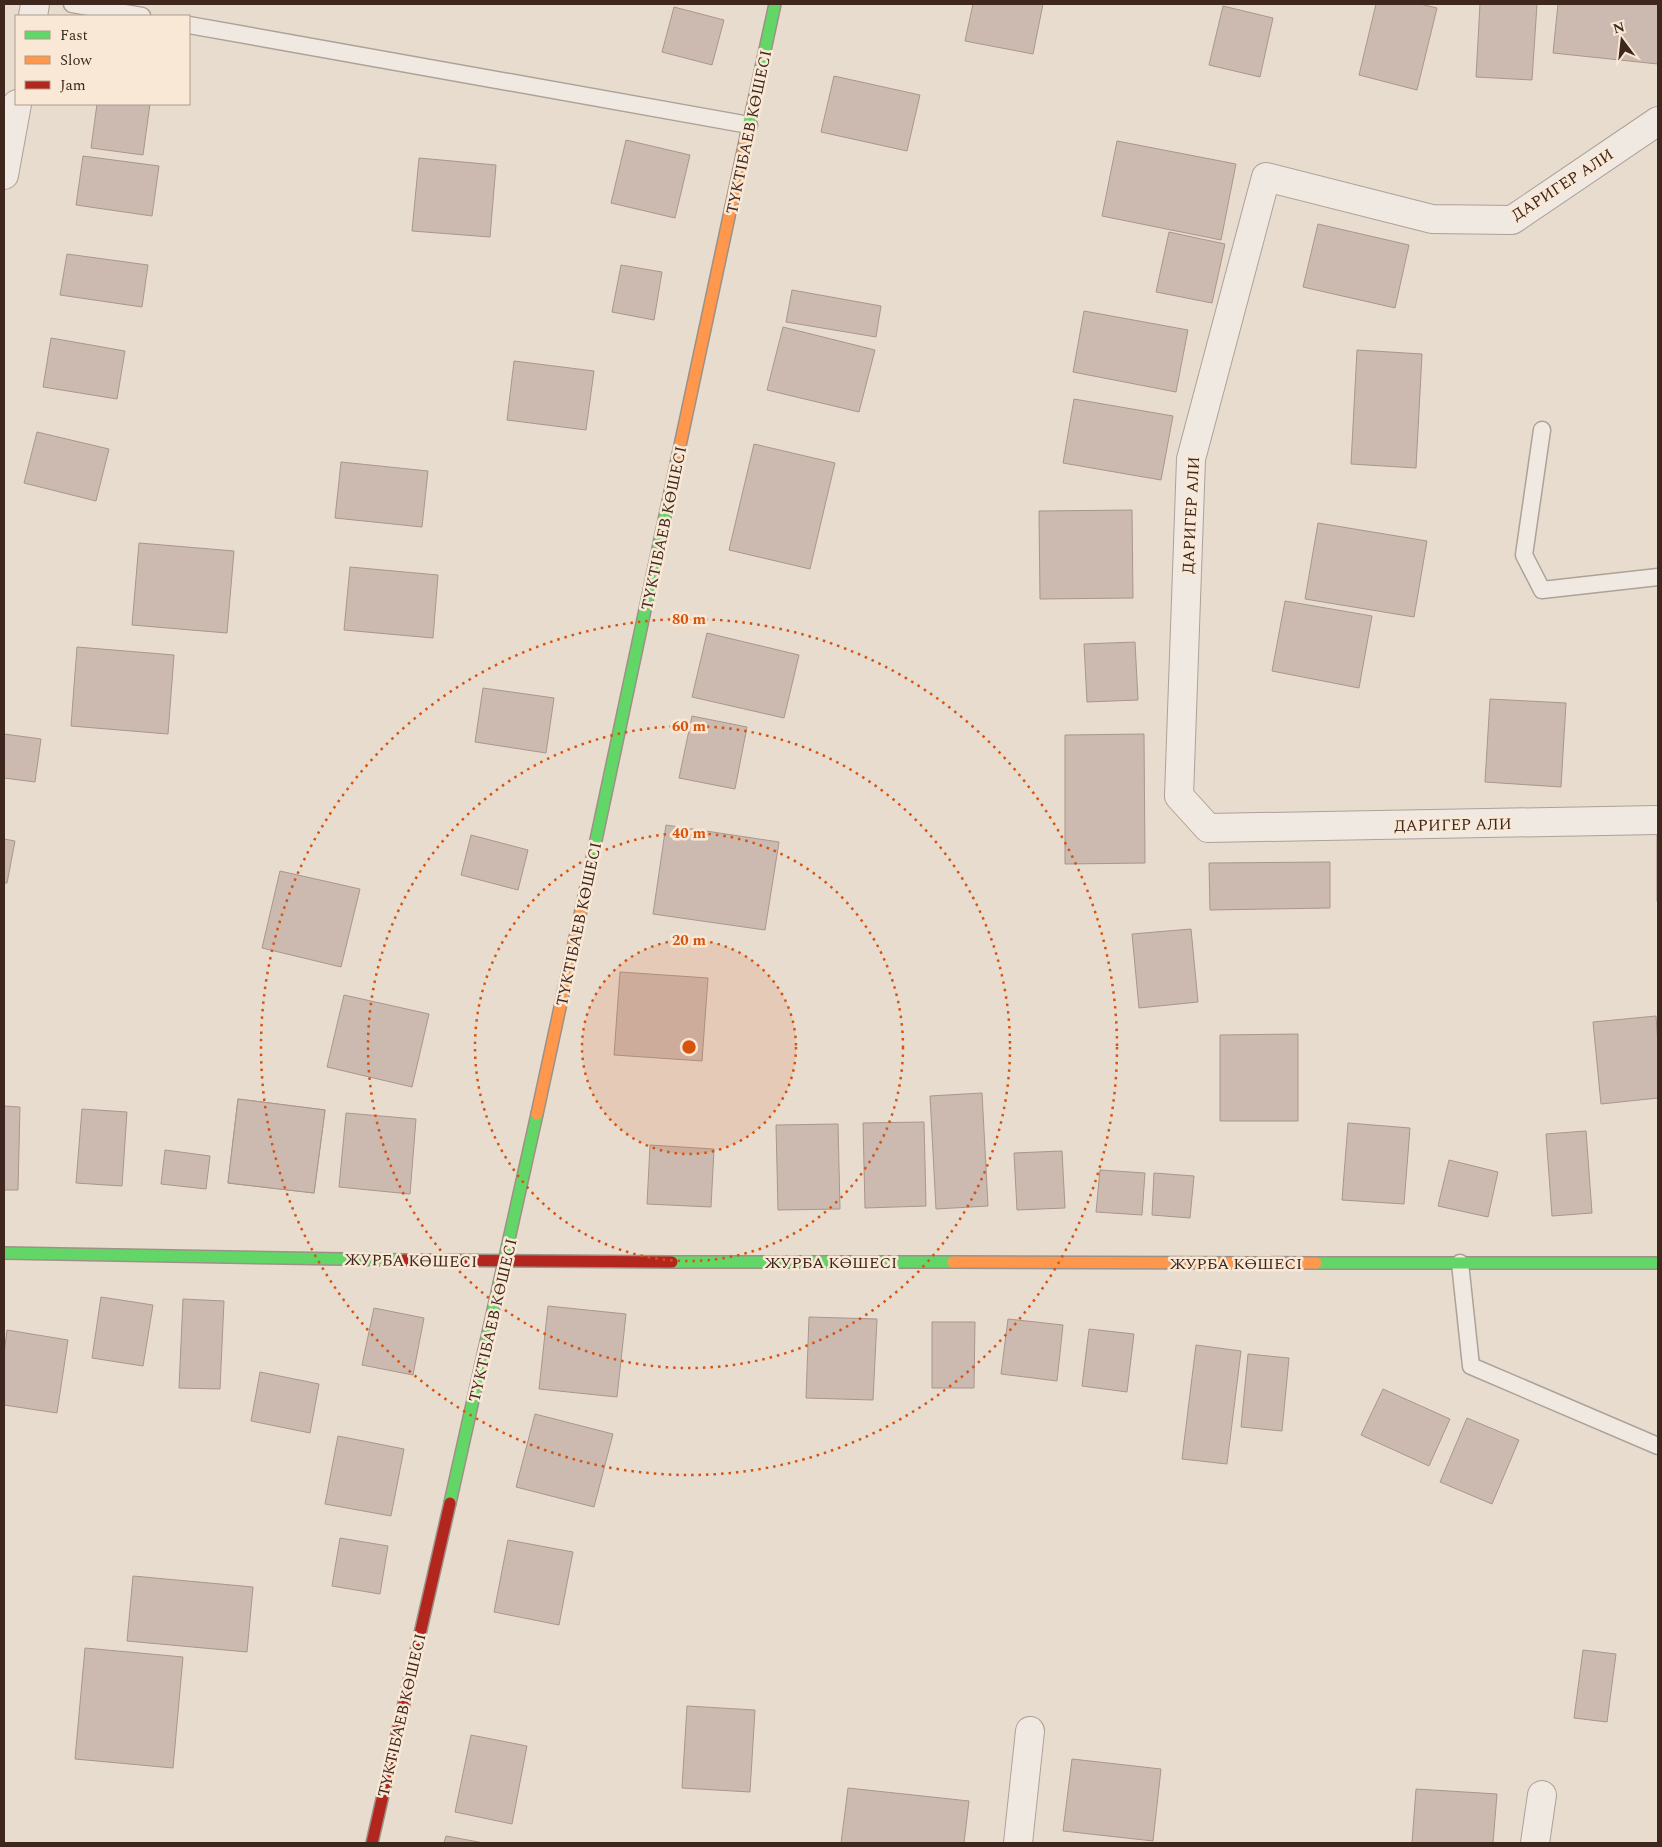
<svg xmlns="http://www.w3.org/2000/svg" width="1662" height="1847" font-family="Spectral,serif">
<rect width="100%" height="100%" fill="#e8dcce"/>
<g fill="#ccb9af" stroke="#a9968d">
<path d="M973,4H1043L1033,54L965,41Z"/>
<path d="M1376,4H1420L1437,8L1417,90L1359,75Z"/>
<path d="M1480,4H1537L1532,80L1476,77Z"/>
<path d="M1558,4H1658V64L1553,53Z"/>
<path d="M1223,6L1273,18L1260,77L1209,65Z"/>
<path d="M674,7L724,20L712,65L662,52Z"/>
<path d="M834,76L920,95L907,151L821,132Z"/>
<path d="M97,104H150L143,155L91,148Z"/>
<path d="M626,140L690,155L675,218L611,203Z"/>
<path d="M1117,141L1236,164L1221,240L1102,216Z"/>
<path d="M83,156L159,166L152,216L76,205Z"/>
<path d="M419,158L496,165L490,237L412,231Z"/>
<path d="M1318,224L1409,245L1395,308L1303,287Z"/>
<path d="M1169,232L1225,244L1212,303L1156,292Z"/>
<path d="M67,254L148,265L142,307L60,295Z"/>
<path d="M621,265L662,272L654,320L612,312Z"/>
<path d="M792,290L881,306L876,337L786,322Z"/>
<path d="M1084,311L1188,330L1176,392L1073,372Z"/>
<path d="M783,327L875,350L859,412L767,390Z"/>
<path d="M51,338L125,351L117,399L43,387Z"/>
<path d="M1357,350L1422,354L1416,468L1351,464Z"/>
<path d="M514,361L594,371L586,430L507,420Z"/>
<path d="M1074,399L1173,416L1161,480L1063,463Z"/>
<path d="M37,432L109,449L96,501L24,483Z"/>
<path d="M754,444L835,463L810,569L729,550Z"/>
<path d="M341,462L428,471L422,527L335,518Z"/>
<path d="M1132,510L1133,598L1040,599L1039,511Z"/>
<path d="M1318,523L1427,541L1414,617L1305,599Z"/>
<path d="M139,543L234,551L227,633L132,625Z"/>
<path d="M350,567L438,575L433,638L344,630Z"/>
<path d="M1285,601L1372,616L1359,688L1272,671Z"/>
<path d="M707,633L799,655L784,718L692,697Z"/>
<path d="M1135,642L1138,700L1087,702L1084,644Z"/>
<path d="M77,647L174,655L168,734L71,726Z"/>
<path d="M483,688L554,698L546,753L475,742Z"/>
<path d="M1490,699L1566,703L1561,787L1485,782Z"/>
<path d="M692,716L747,727L735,789L679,778Z"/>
<path d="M4,734L41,739L35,782L4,778Z"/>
<path d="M1144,734L1145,863L1065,864V735Z"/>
<path d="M666,825L779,842L765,930L653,914Z"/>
<rect x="1657" y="831" width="1" height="70"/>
<path d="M471,835L528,850L518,890L461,875Z"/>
<path d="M4,839L15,841L7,883H4Z"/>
<path d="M1330,862V908L1210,910L1209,863Z"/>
<path d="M280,871L360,889L341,967L262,948Z"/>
<path d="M1191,929L1198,1002L1139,1008L1132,934Z"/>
<path d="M620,972L708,978L702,1061L614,1055Z"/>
<path d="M344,995L429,1014L412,1087L327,1067Z"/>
<path d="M1656,1016L1658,1044V1098L1601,1104L1593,1022Z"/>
<path d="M1298,1034V1121H1220V1035Z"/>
<path d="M982,1093L988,1206L936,1209L930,1096Z"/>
<path d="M238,1099L325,1110L314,1193L228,1183Z"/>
<path d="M238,1099L325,1110L314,1193L228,1183Z"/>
<path d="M4,1106L20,1107L18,1190H4Z"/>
<path d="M82,1109L127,1112L122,1186L76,1183Z"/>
<path d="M346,1113L416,1119L410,1194L339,1187Z"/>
<path d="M924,1122L926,1206L865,1208L863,1123Z"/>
<path d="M1348,1123L1410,1128L1404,1204L1342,1200Z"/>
<path d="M838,1124L840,1209L778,1210L776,1125Z"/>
<path d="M1586,1131L1592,1213L1552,1216L1546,1134Z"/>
<path d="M650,1145L714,1149L711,1207L647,1204Z"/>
<path d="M165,1150L210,1156L206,1189L161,1184Z"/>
<path d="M1062,1151L1065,1208L1017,1210L1014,1153Z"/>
<path d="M1449,1160L1498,1172L1488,1217L1438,1206Z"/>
<path d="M1100,1170L1145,1173L1142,1215L1096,1212Z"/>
<path d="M1154,1173L1194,1176L1190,1218L1152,1215Z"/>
<path d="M101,1297L153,1305L143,1366L92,1358Z"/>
<path d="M183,1299L224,1301L220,1389L179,1388Z"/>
<path d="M548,1306L626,1314L617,1397L539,1389Z"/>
<path d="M374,1308L424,1318L413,1375L362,1365Z"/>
<path d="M809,1317L877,1319L873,1400L806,1398Z"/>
<path d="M1008,1319L1063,1325L1057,1381L1001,1374Z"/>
<path d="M932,1322H975L974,1388H932Z"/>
<path d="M1089,1329L1134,1334L1127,1392L1082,1386Z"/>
<path d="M7,1330L68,1340L57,1413L4,1405V1354Z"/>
<path d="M1196,1345L1241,1351L1227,1464L1182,1459Z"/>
<path d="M1248,1354L1289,1358L1282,1431L1241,1427Z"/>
<path d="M260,1372L319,1384L310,1433L251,1421Z"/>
<path d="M1383,1389L1450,1419L1429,1466L1361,1435Z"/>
<path d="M535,1414L613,1434L594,1507L516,1487Z"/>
<path d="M1467,1418L1519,1440L1492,1504L1440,1482Z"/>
<path d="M338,1436L404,1449L391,1516L325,1504Z"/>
<path d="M340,1538L388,1546L380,1594L332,1586Z"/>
<path d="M508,1540L573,1552L559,1625L494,1612Z"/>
<path d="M133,1576L253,1587L247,1652L127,1641Z"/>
<path d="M85,1648L183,1657L173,1768L75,1759Z"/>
<path d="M1583,1650L1616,1654L1607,1722L1574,1718Z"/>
<path d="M687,1706L755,1710L750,1792L682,1788Z"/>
<path d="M471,1735L527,1746L512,1824L455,1812Z"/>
<path d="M1072,1759L1161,1769L1153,1841L1063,1831Z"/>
<path d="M848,1788L969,1801L964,1843H841Z"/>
<path d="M1416,1789L1497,1794L1493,1843H1412Z"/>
<path d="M446,1836L484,1843H444Z"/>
</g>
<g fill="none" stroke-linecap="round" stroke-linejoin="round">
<defs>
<g id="lane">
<path d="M72,4L142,16"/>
<path d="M189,25L749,125"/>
<path d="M1542,430L1524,555L1542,590L1658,577"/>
<path d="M1460,1263L1471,1366L1658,1446"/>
</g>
<g id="street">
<path d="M33,16L35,4"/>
<path d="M1658,121L1512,220L1432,219L1266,177L1191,459L1179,796L1208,828L1658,820"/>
<path d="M4,175L17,104"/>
<path d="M1018,1843L1030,1731"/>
<path d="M1535,1843L1542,1795"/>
</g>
<g id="fast">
<path d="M746,137L775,4"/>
<path d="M583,901L678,455"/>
<path d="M4,1253L403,1260"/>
<path d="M672,1262H953"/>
<path d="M1316,1263H1658"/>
<path d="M450,1503L537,1114"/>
</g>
<g id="slow">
<path d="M678,455L746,137"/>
<path d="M537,1114L583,901"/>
<path d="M953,1262L1316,1263"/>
</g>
<g id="jam">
<path d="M403,1260L672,1262"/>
<path d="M372,1843L450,1503"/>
</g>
</defs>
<use href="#lane" stroke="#aea197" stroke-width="19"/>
<use href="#street" stroke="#aea197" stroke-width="30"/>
<use href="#fast" stroke="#9d9187" stroke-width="14"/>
<use href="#slow" stroke="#9d9187" stroke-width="14"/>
<use href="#jam" stroke="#9d9187" stroke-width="14"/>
<use href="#lane" stroke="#f0e9e1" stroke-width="16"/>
<use href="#street" stroke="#f0e9e1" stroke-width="28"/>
<use href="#fast" stroke="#63d668" stroke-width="11"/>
<use href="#slow" stroke="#ff974d" stroke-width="11"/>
<use href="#jam" stroke="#b3261e" stroke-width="11"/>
</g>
<circle cx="689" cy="1047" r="107" fill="#d7540e" fill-opacity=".12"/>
<g fill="none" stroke="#d7540e" stroke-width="2.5" stroke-dasharray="2.5 5">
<circle cx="689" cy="1047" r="107"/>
<circle cx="689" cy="1047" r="214"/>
<circle cx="689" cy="1047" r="321"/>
<circle cx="689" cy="1047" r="428"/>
</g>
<g text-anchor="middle" stroke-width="5" stroke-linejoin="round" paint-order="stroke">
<g font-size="16" fill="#3f271e" stroke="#f9e8d5">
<text transform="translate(748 132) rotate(-78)" y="6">ТҮКТІБАЕВ КӨШЕСІ</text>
<text transform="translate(1562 184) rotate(-33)" y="6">ДАРИГЕР АЛИ</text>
<text transform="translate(1190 515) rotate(-87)" y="6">ДАРИГЕР АЛИ</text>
<text transform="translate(663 528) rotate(-78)" y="6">ТҮКТІБАЕВ КӨШЕСІ</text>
<text transform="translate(1453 824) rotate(-1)" y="6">ДАРИГЕР АЛИ</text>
<text transform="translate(578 924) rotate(-78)" y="6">ТҮКТІБАЕВ КӨШЕСІ</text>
<text transform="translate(411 1260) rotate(1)" y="6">ЖУРБА КӨШЕСІ</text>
<text x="831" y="1268">ЖУРБА КӨШЕСІ</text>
<text x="1236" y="1269">ЖУРБА КӨШЕСІ</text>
<text transform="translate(492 1320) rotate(-77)" y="6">ТҮКТІБАЕВ КӨШЕСІ</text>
<text transform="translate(401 1715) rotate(-77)" y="6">ТҮКТІБАЕВ КӨШЕСІ</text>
</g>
</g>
<circle cx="689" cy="1047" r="8" fill="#d7540e" stroke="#f9e8d5" stroke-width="2.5"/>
<g font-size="15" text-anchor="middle" font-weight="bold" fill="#d7540e" stroke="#f9e8d5" stroke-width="5" stroke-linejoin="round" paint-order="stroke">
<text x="689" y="624">80 m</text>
<text x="689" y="731">60 m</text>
<text x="689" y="838">40 m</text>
<text x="689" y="945">20 m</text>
</g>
<rect width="1662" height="1847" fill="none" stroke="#3f271e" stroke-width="10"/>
<rect x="15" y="15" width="175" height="90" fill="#f9e8d5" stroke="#af9b8c"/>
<rect x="25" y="31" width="25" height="8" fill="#63d668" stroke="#af9b8c"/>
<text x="60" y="40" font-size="15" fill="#3f271e">Fast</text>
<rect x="25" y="56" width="25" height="8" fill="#ff974d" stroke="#af9b8c"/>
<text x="60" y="65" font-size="15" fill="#3f271e">Slow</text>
<rect x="25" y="81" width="25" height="8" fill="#b3261e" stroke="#af9b8c"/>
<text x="60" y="90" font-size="15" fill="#3f271e">Jam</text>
<g transform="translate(1622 40) rotate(345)" stroke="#f9e8d5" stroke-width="4" paint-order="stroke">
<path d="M0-4L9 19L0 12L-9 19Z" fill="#3f271e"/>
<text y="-8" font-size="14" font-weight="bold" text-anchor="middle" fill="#3f271e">N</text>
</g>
</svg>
